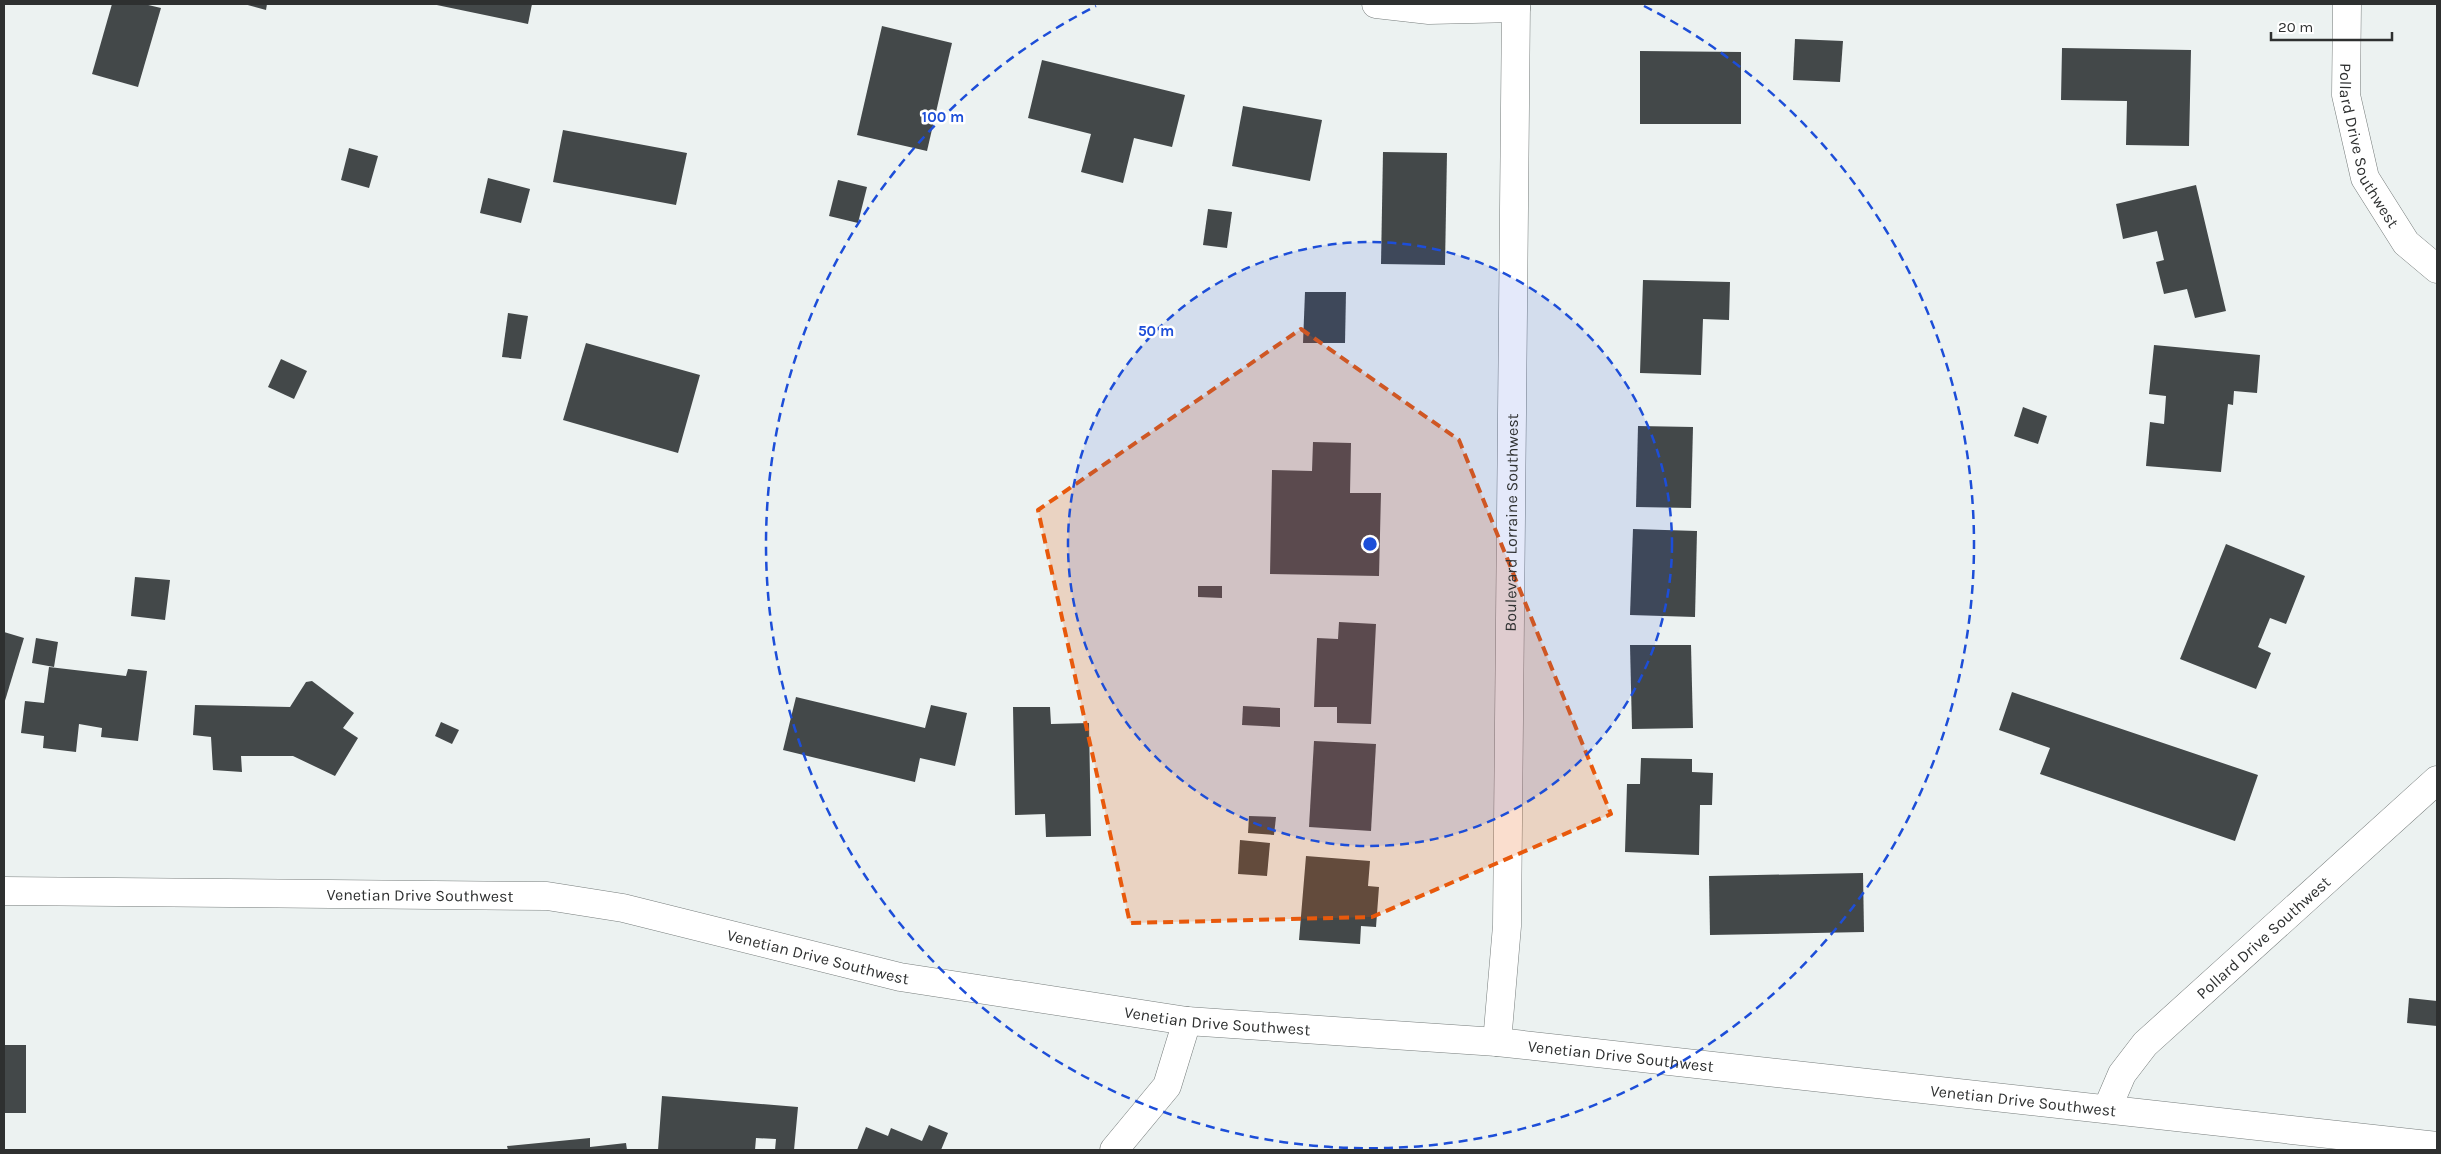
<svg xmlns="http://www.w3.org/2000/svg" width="2441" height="1154" font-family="Karla,sans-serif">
<rect width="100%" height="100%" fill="#ecf2f1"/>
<g fill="#434849">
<path d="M112,4H144L161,8L138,87L92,74Z"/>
<path d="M244,4H267L266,10Z"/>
<path d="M432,4H532L528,24Z"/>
<path d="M882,26L952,43L927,151L857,135Z"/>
<path d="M1795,39L1843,41L1840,82L1793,80Z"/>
<path d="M2062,48L2191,50L2189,146L2126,145L2127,101L2061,100Z"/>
<path d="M1640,51L1741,52V124H1640Z"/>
<path d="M1042,60L1185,95L1172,147L1134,138L1123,183L1081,172L1091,134L1028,118Z"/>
<path d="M1243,106L1322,120L1310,181L1232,166Z"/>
<path d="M563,130L687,153L676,205L553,182Z"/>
<path d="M349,148L378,156L369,188L341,180Z"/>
<path d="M1383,152L1447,153L1445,265L1381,264Z"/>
<path d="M488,178L530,189L521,223L480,213Z"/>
<path d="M838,180L867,187L858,223L829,216Z"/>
<path d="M2196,185L2226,311L2195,318L2187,289L2164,294L2156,262L2164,260L2157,231L2123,239L2116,204Z"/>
<path d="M1208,209L1232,212L1227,248L1203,245Z"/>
<path d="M1643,280L1730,282L1729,320L1703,319L1701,375L1640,373Z"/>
<path d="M1305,292H1346L1345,343H1303Z"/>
<path d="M508,313L528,316L521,359L502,357Z"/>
<path d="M586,343L700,375L678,453L563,420Z"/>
<path d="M2154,345L2260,355L2257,393L2234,391L2233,405L2228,404L2221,472L2146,466L2150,422L2164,424L2166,396L2149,394Z"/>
<path d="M281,359L307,371L294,399L268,387Z"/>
<path d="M2023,407L2047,416L2038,444L2014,436Z"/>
<path d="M1638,426L1693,427L1691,508L1636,507Z"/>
<path d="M1313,442L1351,443L1350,493H1381L1379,576L1270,574L1272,470L1312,471Z"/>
<path d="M1633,529L1697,531L1695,617L1630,615Z"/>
<path d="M2226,544L2305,576L2286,624L2270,618L2258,647L2271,653L2256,689L2180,659Z"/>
<path d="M135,577L170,580L165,620L131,616Z"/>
<path d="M1198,586H1222V598L1198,597Z"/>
<path d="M1339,622L1376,624L1371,724L1337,723V707H1314L1317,638L1338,639Z"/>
<path d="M4,632L24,638L4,704Z"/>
<path d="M36,638L58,642L54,667L32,663Z"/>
<path d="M1630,645H1691L1693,728L1632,729Z"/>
<path d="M49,667L126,676L128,669L147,671L138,741L101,737L102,728L79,724L76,752L43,748L44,736L21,733L25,701L44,703Z"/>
<path d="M312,681L354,713L343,728L358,738L335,776L293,756H241L242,772L213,770L211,737L193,735L195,705L290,707L306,682Z"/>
<path d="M2012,692L2258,775L2235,841L2040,774L2050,748L1999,730Z"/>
<path d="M796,697L925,728L931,705L967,713L955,766L920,758L915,782L783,750Z"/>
<path d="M1243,706L1280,708V727L1242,725Z"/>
<path d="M1013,707H1050L1051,724L1089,723L1091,836L1046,837L1045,814L1015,815Z"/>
<path d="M441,722L459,730L452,744L435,736Z"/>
<path d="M1314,741L1376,744L1371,831L1309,827Z"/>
<path d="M1641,758L1692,759V772L1713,773L1712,805H1700L1699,855L1625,852L1627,784H1640Z"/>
<path d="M1249,816L1276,817L1274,835L1248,833Z"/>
<path d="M1240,840L1270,843L1267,876L1238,874Z"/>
<path d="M1306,856L1370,861L1368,886L1379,887L1376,927L1361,926L1360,944L1299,940Z"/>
<path d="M1863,873L1864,932L1710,935L1709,876Z"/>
<path d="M2409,998L2437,1001V1026L2407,1023Z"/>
<rect x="4" y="1045" width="22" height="68"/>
<path d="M662,1096L798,1107L794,1150H775L776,1139L756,1138L755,1150H658Z"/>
<path d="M929,1125L948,1133L941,1150H857L866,1127L888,1136L891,1128L922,1141Z"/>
<path d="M590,1138V1147L626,1143L627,1150H508L507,1146Z"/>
</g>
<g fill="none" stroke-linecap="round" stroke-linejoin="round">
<defs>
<g id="minor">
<path d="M1376,4L1429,10L1516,8"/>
<path id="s1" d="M2347,4L2346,95L2365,178L2406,243L2437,269"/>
<path id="s2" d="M4,891L547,896L623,908L900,977L1187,1021L1497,1042L2437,1146"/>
<path id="s3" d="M1497,1042L1507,926L1516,4"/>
<path id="s4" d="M2107,1109L2122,1074L2145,1044L2437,780"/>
<path d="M1114,1150L1167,1086L1187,1021"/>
</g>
</defs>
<use href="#minor" stroke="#777d7c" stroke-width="29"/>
<use href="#minor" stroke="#fff" stroke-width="28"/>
</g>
<path fill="#e8590c" fill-opacity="0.2" stroke="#e8590c" stroke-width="4" stroke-dasharray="10 6" stroke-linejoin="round" d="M1301,329L1459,440L1611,814L1372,917L1130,923L1038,510Z"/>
<circle cx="1370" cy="544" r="302" fill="#1d4ed8" fill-opacity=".12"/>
<g fill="none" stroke="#1d4ed8" stroke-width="2.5" stroke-dasharray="9 6">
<circle cx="1370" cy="544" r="302"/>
<path d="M1644 6A604 604 0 1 1 1096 6"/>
</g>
<g text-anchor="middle" stroke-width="5" stroke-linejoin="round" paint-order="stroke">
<g font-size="16" fill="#2e3030" stroke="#fff">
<text dy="6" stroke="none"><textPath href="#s1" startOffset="146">Pollard Drive Southwest</textPath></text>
<text dy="6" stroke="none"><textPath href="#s3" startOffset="520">Boulevard Lorraine Southwest</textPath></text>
<text dy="6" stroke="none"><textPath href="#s2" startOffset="416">Venetian Drive Southwest</textPath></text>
<text dy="6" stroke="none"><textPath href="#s4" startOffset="235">Pollard Drive Southwest</textPath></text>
<text dy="6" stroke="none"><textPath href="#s2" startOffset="821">Venetian Drive Southwest</textPath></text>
<text dy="6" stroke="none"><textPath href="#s2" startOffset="1226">Venetian Drive Southwest</textPath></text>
<text dy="6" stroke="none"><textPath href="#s2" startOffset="1631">Venetian Drive Southwest</textPath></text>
<text dy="6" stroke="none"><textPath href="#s2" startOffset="2036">Venetian Drive Southwest</textPath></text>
</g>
</g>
<circle cx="1370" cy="544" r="8" fill="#1d4ed8" stroke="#fff" stroke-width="2.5"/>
<g font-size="15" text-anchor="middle" font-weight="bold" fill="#1d4ed8" stroke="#fff" stroke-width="5" stroke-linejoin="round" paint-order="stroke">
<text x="943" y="122">100 m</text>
<text x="1156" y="336">50 m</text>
</g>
<rect width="2441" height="1154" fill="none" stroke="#2e3030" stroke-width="10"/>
<path d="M2271 32v8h121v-8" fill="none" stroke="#2e3030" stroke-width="2.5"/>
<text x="2278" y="32" font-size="15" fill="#2e3030" stroke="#ffffff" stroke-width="4" paint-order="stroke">20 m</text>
</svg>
